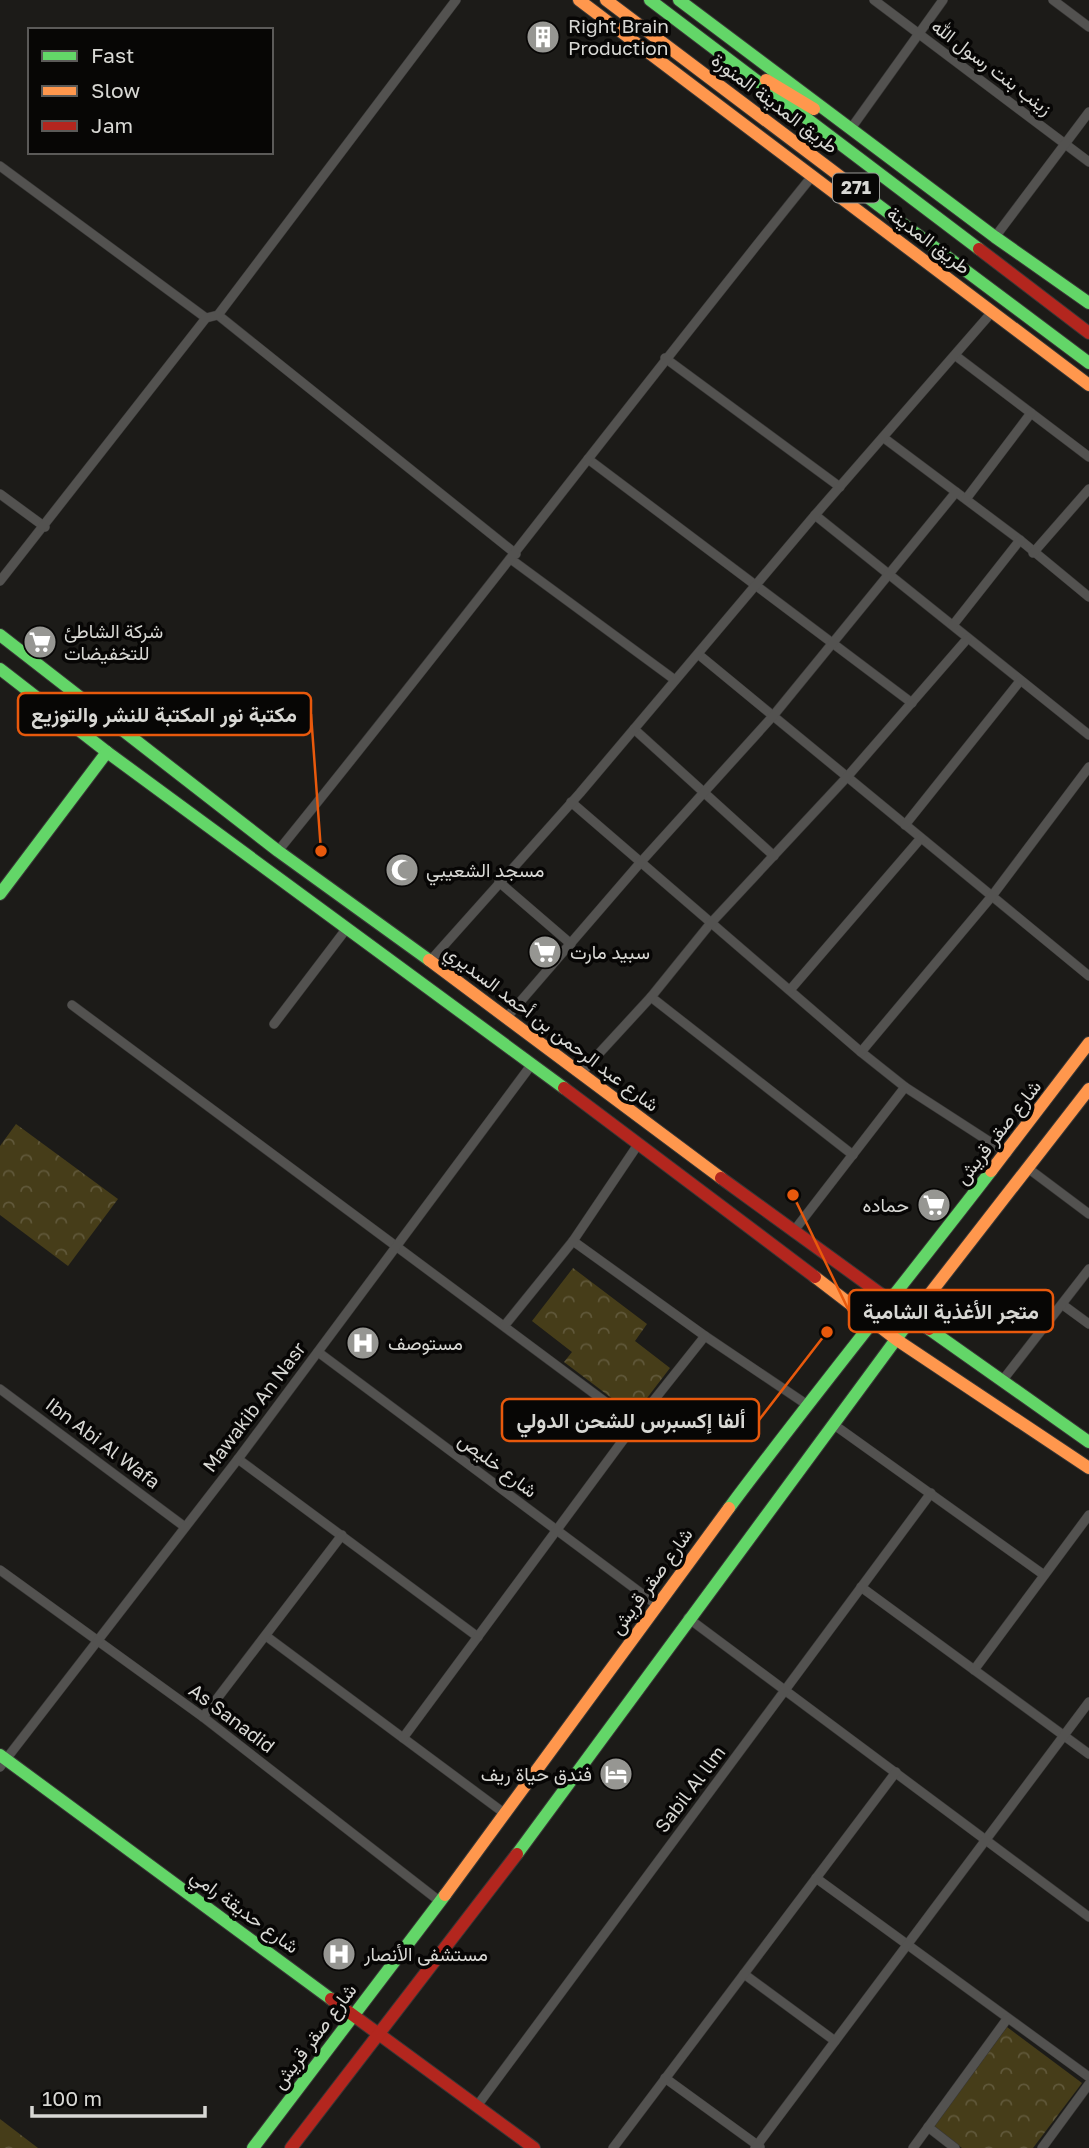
<svg xmlns="http://www.w3.org/2000/svg" width="1089" height="2148" font-family="'Golos Text',Vazirmatn,sans-serif">
<defs>
<pattern id="park-crowns" width="20" height="18" patternUnits="userSpaceOnUse" patternTransform="scale(1.75)"><rect width="20" height="18" fill="#463d19"/><path d="M2 6a3 3 0 1 1 6 0M12 15a3 3 0 1 1 6 0" fill="none" stroke="#60583a"/></pattern>
</defs>
<rect width="100%" height="100%" fill="#1c1b18"/>
<g fill="url(#park-crowns)">
<path d="M16,1124L118,1199L68,1266L0,1215V1146Z"/>
<path d="M573,1268L647,1324L635,1341L670,1368L634,1415L564,1362L572,1352L532,1321Z"/>
<path d="M1007,2027L1082,2083L1033,2148H962L933,2127Z"/>
<path d="M0,2119L38,2148H0Z"/>
</g>
<g fill="none" stroke-linecap="round" stroke-linejoin="round">
<defs>
<g id="street">
<path d="M874,0L1089,162"/>
<path d="M1053,0L1089,27"/>
<path d="M852,127L943,0"/>
<path d="M0,166L206,318"/>
<path d="M995,237L1089,112"/>
<path d="M218,315L516,554"/>
<path d="M956,356L1089,457"/>
<path d="M665,358L840,487"/>
<path d="M884,438L1020,540L1089,597"/>
<path d="M588,459L912,703"/>
<path d="M0,494L45,527"/>
<path d="M966,499L1031,413"/>
<path d="M815,515L1089,735"/>
<path d="M1033,553L1089,489"/>
<path d="M512,560L675,680"/>
<path d="M0,581L206,318L218,315L456,0"/>
<path d="M953,625L1020,540"/>
<path d="M698,654L1089,976"/>
<path d="M634,729L774,856"/>
<path d="M571,802L861,1052L905,1087L1007,1153"/>
<path d="M905,825L1020,681"/>
<path d="M278,851C459,628 632,399 813,175"/>
<path d="M499,882L571,944"/>
<path d="M430,961L580,793L815,515L992,312"/>
<path d="M790,990L921,838"/>
<path d="M651,997L853,1155"/>
<path d="M72,1005L635,1424"/>
<path d="M507,1017L640,863L773,716L956,492"/>
<path d="M274,1024L347,928"/>
<path d="M861,1052L992,896L1089,767"/>
<path d="M581,1073L651,997L710,924L847,777L967,639"/>
<path d="M1029,1169L1089,1214"/>
<path d="M793,1232L905,1087"/>
<path d="M573,1241L705,1336L806,1404"/>
<path d="M1063,1305L1089,1324"/>
<path d="M505,1325L573,1241L639,1143"/>
<path d="M318,1352L657,1605"/>
<path d="M1002,1381L1089,1269"/>
<path d="M0,1389L185,1527"/>
<path d="M833,1424L1044,1575"/>
<path d="M238,1459L478,1637"/>
<path d="M0,1570L203,1717L438,1900"/>
<path d="M861,1587L1089,1754"/>
<path d="M688,1618L1089,1917"/>
<path d="M266,1636L504,1813"/>
<path d="M974,1670L1089,1515"/>
<path d="M203,1717L342,1535"/>
<path d="M403,1738L635,1424L705,1336"/>
<path d="M0,1767L238,1459L532,1064"/>
<path d="M816,1878L1089,2077"/>
<path d="M744,1974L835,2041"/>
<path d="M665,2078L760,2147"/>
<path d="M477,2106L931,1493"/>
<path d="M928,2127L955,2148"/>
<path d="M613,2148L896,1772"/>
<path d="M755,2148L1089,1702"/>
<path d="M913,2148L1007,2019"/>
<path d="M1042,2148L1089,2084"/>
</g>
<g id="fast">
<path d="M650,0L979,249"/>
<path d="M679,0L995,237L1089,303"/>
<path d="M862,193L1089,363"/>
<path d="M0,635L278,851L429,960"/>
<path d="M0,669L107,752L564,1088"/>
<path d="M0,894L107,752"/>
<path d="M929,1329L1089,1442"/>
<path d="M729,1508C814,1394 904,1284 991,1171"/>
<path d="M0,1755L331,1999"/>
<path d="M517,1854L925,1300"/>
<path d="M253,2148L445,1895"/>
</g>
<g id="slow">
<path d="M579,0L1089,385"/>
<path d="M606,0L862,193"/>
<path d="M766,80L814,109"/>
<path d="M429,960L721,1178"/>
<path d="M991,1171L1089,1043"/>
<path d="M815,1277L897,1340L1089,1468"/>
<path d="M925,1300L1089,1089"/>
<path d="M445,1895L729,1508"/>
</g>
<g id="jam">
<path d="M979,249L1089,333"/>
<path d="M564,1088L815,1277"/>
<path d="M721,1178L929,1329"/>
<path d="M331,1999L534,2148"/>
<path d="M291,2148L517,1854"/>
</g>
</defs>
<use href="#street" stroke="#383736" stroke-width="10"/>
<use href="#fast" stroke="#383736" stroke-width="14"/>
<use href="#slow" stroke="#383736" stroke-width="14"/>
<use href="#jam" stroke="#383736" stroke-width="14"/>
<use href="#street" stroke="#535250" stroke-width="9"/>
<use href="#fast" stroke="#63d668" stroke-width="12"/>
<use href="#slow" stroke="#ff974d" stroke-width="12"/>
<use href="#jam" stroke="#b3261e" stroke-width="12"/>
</g>
<defs>
<symbol id="building-disc" viewBox="-11 -11 22 22"><circle r="9.5" fill="#969692" stroke="#070605"/><path d="M-4-6H4V6H1V3H-1V6H-4ZM-2.5-4.3h1.7v1.8h-1.7ZM.8-4.3h1.7v1.8H.8ZM-2.5-1h1.7V.8h-1.7ZM.8-1h1.7V.8H.8Z" fill="#fff"/></symbol>
<symbol id="supermarket-disc" viewBox="-11 -11 22 22"><circle r="9.5" fill="#969692" stroke="#070605"/><path d="M-6-5.5h2.5l.6 2H6L4.5 2H-2.5L-4.4-4H-6ZM-1.5 3.2a1.3 1.3 0 1 0 .1 0ZM3 3.2a1.3 1.3 0 1 0 .1 0Z" fill="#fff"/></symbol>
<symbol id="mosque-disc" viewBox="-11 -11 22 22"><circle r="9.5" fill="#969692" stroke="#070605"/><path d="M3.5-4.9A6 6 0 1 0 3.5 4.9A5 5 0 1 1 3.5-4.9Z" fill="#fff"/></symbol>
<symbol id="hospital-disc" viewBox="-11 -11 22 22"><circle r="9.5" fill="#969692" stroke="#070605"/><path d="M-5-5h3v3.5h4V-5h3V5h-3V1.5h-4V5h-3Z" fill="#fff"/></symbol>
<symbol id="hotel-disc" viewBox="-11 -11 22 22"><circle r="9.5" fill="#969692" stroke="#070605"/><path d="M-6-4.5h1.5V1H6V5H4.5V3h-9V5H-6ZM-4 0a1.8 1.8 0 1 1 3.6 0ZM.5 0V-2.5h3Q6-2.5 6 0Z" fill="#fff"/></symbol>
</defs>
<g fill-rule="evenodd">
<use href="#building-disc" x="524" y="18" width="38" height="38"/>
<use href="#supermarket-disc" x="21" y="623" width="38" height="38"/>
<use href="#mosque-disc" x="383" y="851" width="38" height="38"/>
<use href="#supermarket-disc" x="526" y="933" width="38" height="38"/>
<use href="#supermarket-disc" x="915" y="1186" width="38" height="38"/>
<use href="#hospital-disc" x="344" y="1324" width="38" height="38"/>
<use href="#hotel-disc" x="597" y="1755" width="38" height="38"/>
<use href="#hospital-disc" x="320" y="1935" width="38" height="38"/>
</g>
<g text-anchor="middle" stroke-width="7" stroke-linejoin="round" paint-order="stroke">
<rect fill="#070605" stroke="#999996" stroke-width="2" x="833" y="173.5" width="46" height="29" rx="5"/>
<g font-size="18" font-weight="bold" fill="#d8d8d4">
<text x="856" y="194">271</text>
</g>
<g font-size="19" fill="#d8d8d4" stroke="#070605" text-anchor="start">
<text x="568" y="33">Right Brain<tspan x="568" dy="22">Production</tspan></text>
<text x="64" y="638">شركة الشاطئ<tspan x="64" dy="22">للتخفيضات</tspan></text>
<text x="426" y="877">مسجد الشعيبي</text>
<text x="570" y="959">سبيد مارت</text>
<text x="909" y="1212" text-anchor="end">حماده</text>
<text x="388" y="1350">مستوصف</text>
<text x="592" y="1781" text-anchor="end">فندق حياة ريف</text>
<text x="364" y="1961">مستشفى الأنصار</text>
</g>
<g font-size="19" fill="#d8d8d4" stroke="#070605">
<text transform="translate(992 67) rotate(37)" y="7">زينب بنت رسول الله</text>
<text transform="translate(775 103) rotate(37)" y="7">طريق المدينة المنورة</text>
<text transform="translate(929 240) rotate(37)" y="7">طريق المدينة</text>
<text transform="translate(552 1028) rotate(37)" y="7">شارع عبد الرحمن بن أحمد السديري</text>
<text transform="translate(998 1132) rotate(-52)" y="7">شارع صقر قريش</text>
<text transform="translate(254 1407) rotate(-53)" y="7">Mawakib An Nasr</text>
<text transform="translate(103 1443) rotate(37)" y="7">Ibn Abi Al Wafa</text>
<text transform="translate(498 1465) rotate(37)" y="7">شارع خليص</text>
<text transform="translate(651 1581) rotate(-54)" y="7">شارع صقر قريش</text>
<text transform="translate(232 1718) rotate(37)" y="7">As Sanadid</text>
<text transform="translate(690 1789) rotate(-53)" y="7">Sabil Al llm</text>
<text transform="translate(245 1911) rotate(36)" y="7">شارع حديقة رامي</text>
<text transform="translate(314 2036) rotate(-53)" y="7">شارع صقر قريش</text>
</g>
</g>
<path fill="none" stroke="#e8590c" stroke-width="2.5" d="M321 851L311 714M793 1195L849 1311M827 1332L759 1420"/>
<g fill="#e8590c" stroke="#070605" stroke-width="2.5">
<circle cx="321" cy="851" r="7"/>
<circle cx="793" cy="1195" r="7"/>
<circle cx="827" cy="1332" r="7"/>
</g>
<g fill="#070605" stroke="#e8590c" stroke-width="2.5">
<rect x="18" y="693" width="293" height="42" rx="7"/>
<rect x="849" y="1290" width="204" height="42" rx="7"/>
<rect x="502" y="1399" width="257" height="42" rx="7"/>
</g>
<g font-size="21" text-anchor="middle" font-weight="bold" fill="#d8d8d4">
<text x="164" y="722">مكتبة نور المكتبة للنشر والتوزيع</text>
<text x="951" y="1319">متجر الأغذية الشامية</text>
<text x="631" y="1428">ألفا إكسبرس للشحن الدولي</text>
</g>
<rect x="28" y="28" width="245" height="126" fill="#070605" stroke="#5b5a58" stroke-width="2"/>
<rect x="42" y="51" width="35" height="10" fill="#63d668" stroke="#5b5a58" stroke-width="2"/>
<text x="91" y="63" font-size="21" fill="#d8d8d4">Fast</text>
<rect x="42" y="86" width="35" height="10" fill="#ff974d" stroke="#5b5a58" stroke-width="2"/>
<text x="91" y="98" font-size="21" fill="#d8d8d4">Slow</text>
<rect x="42" y="121" width="35" height="10" fill="#b3261e" stroke="#5b5a58" stroke-width="2"/>
<text x="91" y="133" font-size="21" fill="#d8d8d4">Jam</text>
<path d="M32 2106v10h173v-10" fill="none" stroke="#d8d8d4" stroke-width="3.5"/>
<text x="42" y="2106" font-size="21" fill="#d8d8d4" stroke="#070605" stroke-width="5" paint-order="stroke">100 m</text>
</svg>
